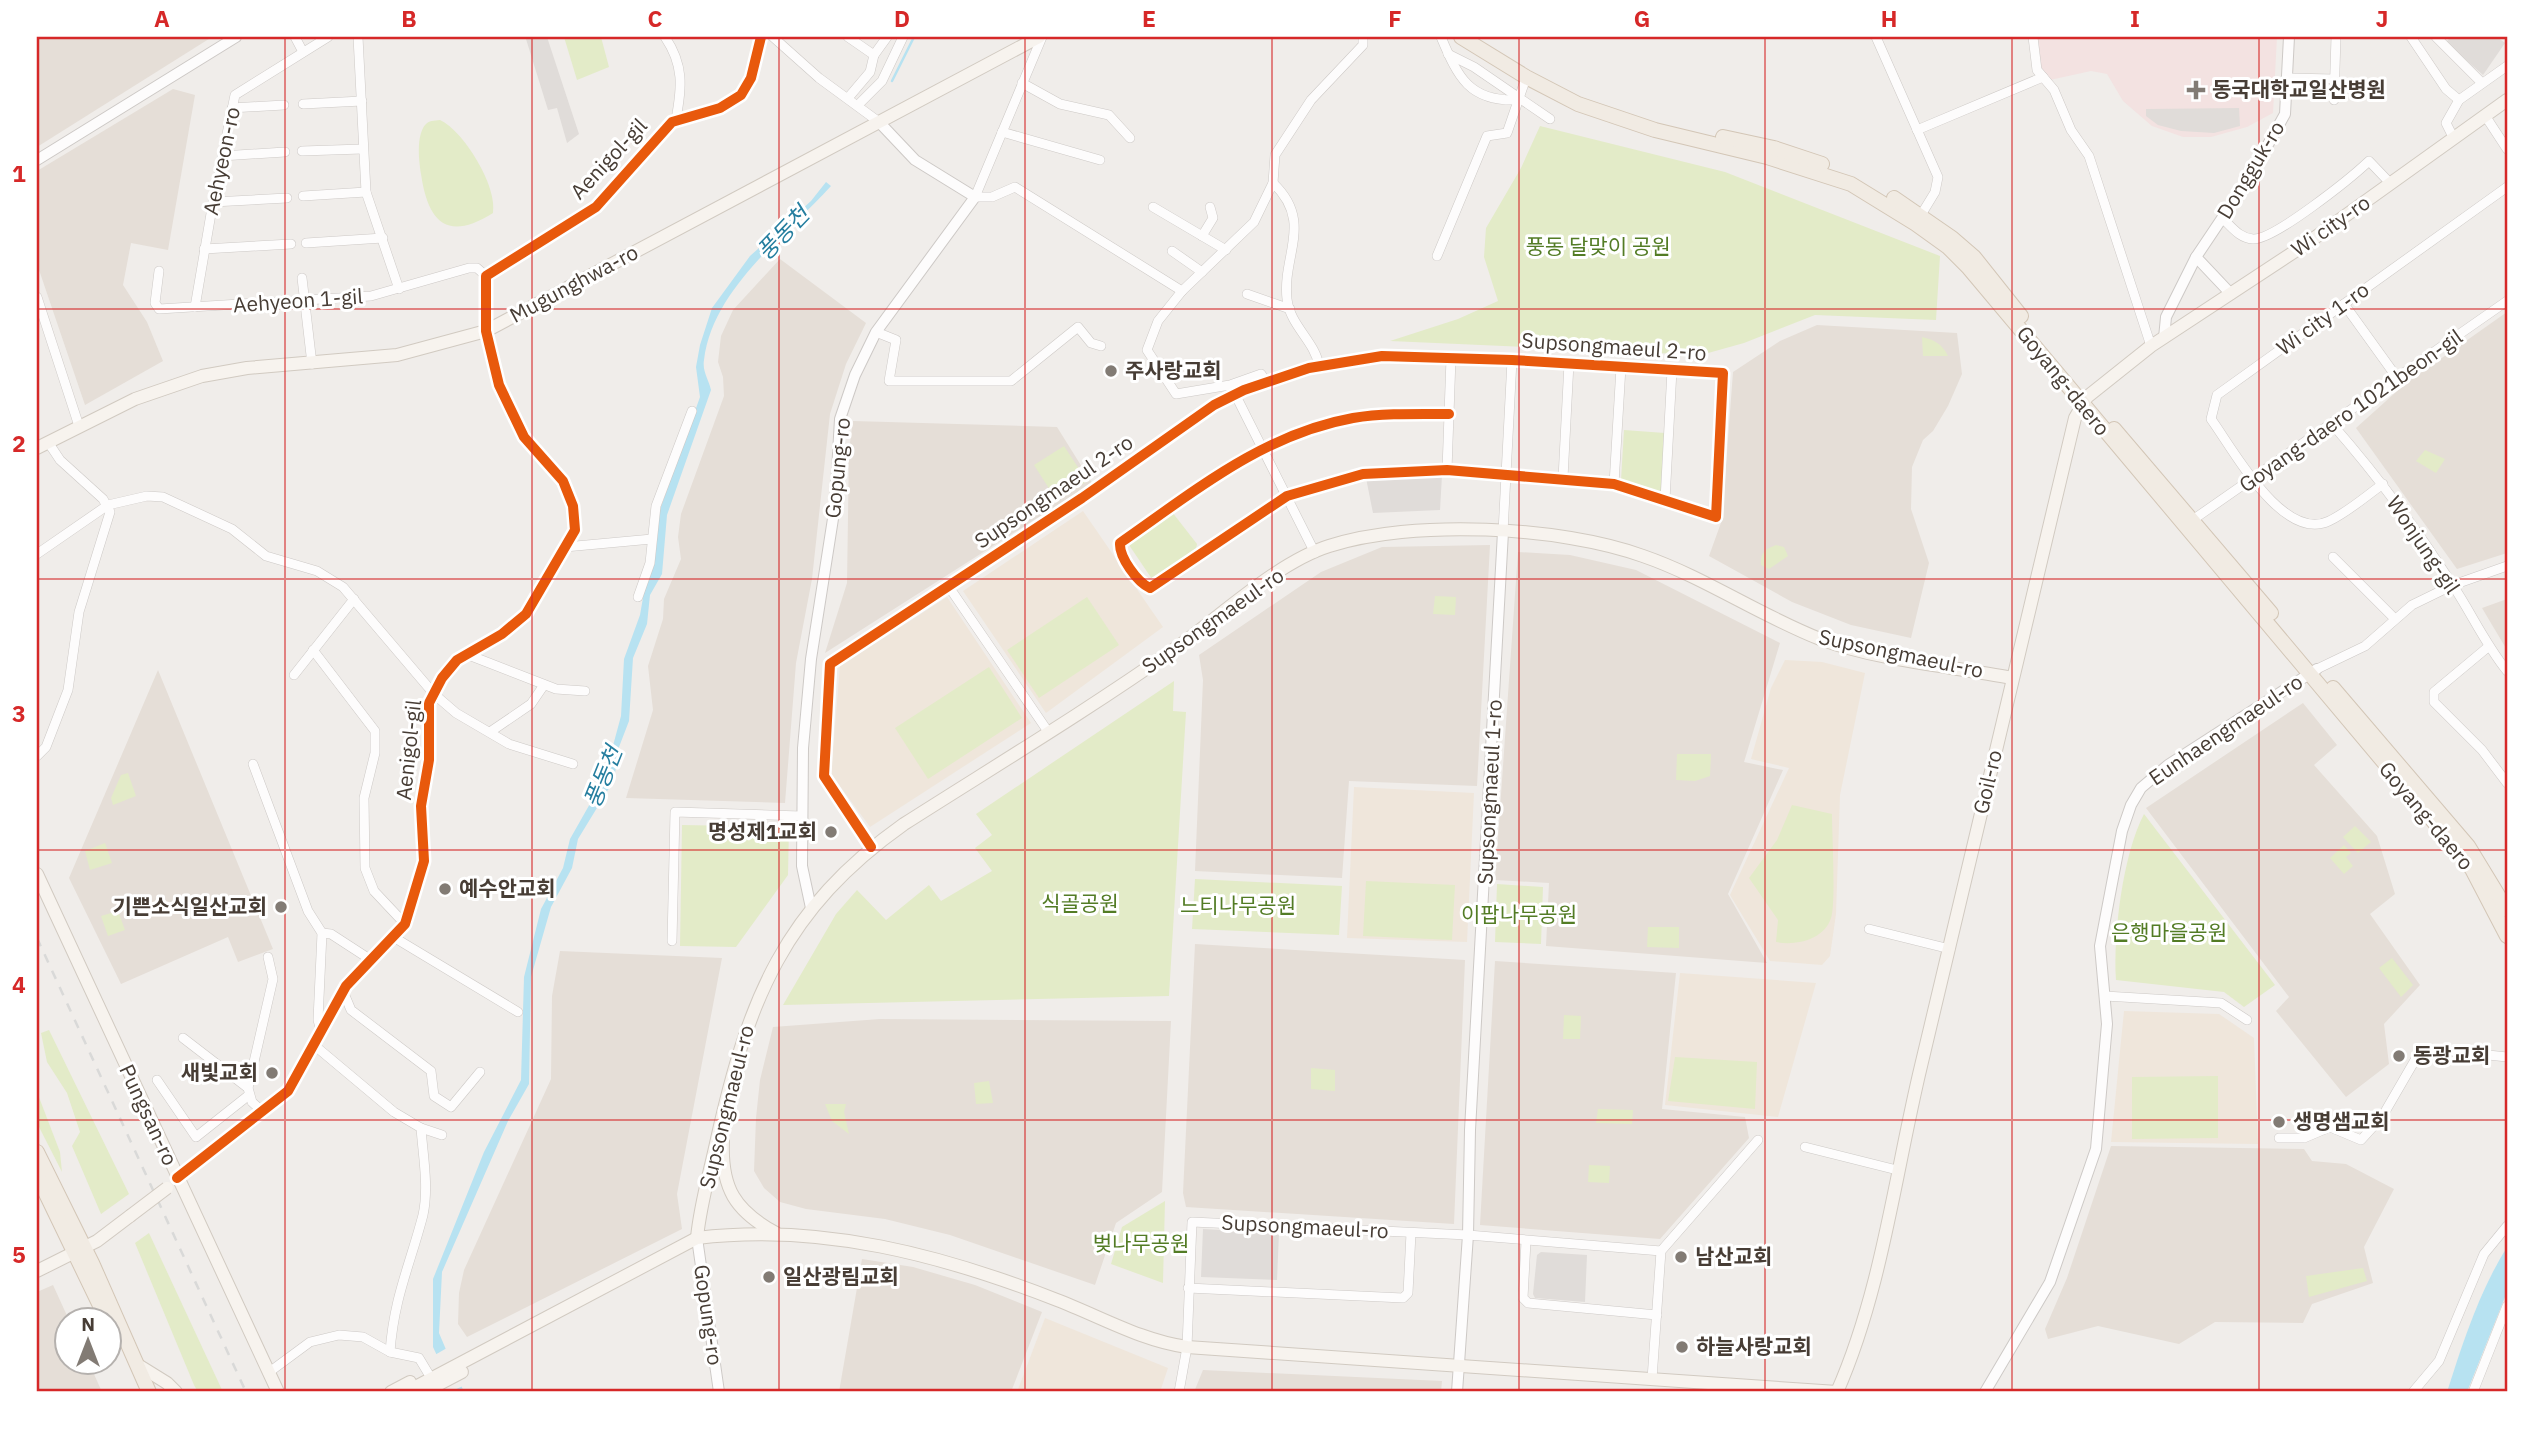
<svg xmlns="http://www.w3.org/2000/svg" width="2544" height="1429" font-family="'IBM Plex Sans','Noto Sans KR',sans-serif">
<rect width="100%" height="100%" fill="#f0edea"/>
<g fill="#e5ded7">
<path d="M37,37H212L37,147Z"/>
<path d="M173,89L195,95L168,250L131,243L123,285L147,322L163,361L85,405L37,264V171Z"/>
<path d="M780,259L866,323L846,364L830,414L812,579L796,663L785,803L626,798L653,710L648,666L663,619L664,599L681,559L678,537L681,514L724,396L723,377L718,362L721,336L733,310Z"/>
<path d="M2507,312V553L2457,569L2356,428L2405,384Z"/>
<path d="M1817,325L1957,333L1962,374L1948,406L1933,431L1923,440L1912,467L1911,509L1929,563L1911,638L1851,625L1792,602L1709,556L1722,520L1733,372L1780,341Z"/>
<path d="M853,421L1057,427L1092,483L825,653L847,583L849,450Z"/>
<path d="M1490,545L1477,786L1349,781L1342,878L1195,871L1203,680L1199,655L1321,572L1382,547Z"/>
<path d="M1518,552L1570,555L1636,570L1780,643L1744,762L1783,770L1728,894L1767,963L1546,946L1549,883L1495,880Z"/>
<path d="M2507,599V650L2482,608Z"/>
<path d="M158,670L273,949L238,962L228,937L121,984L69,878Z"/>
<path d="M2303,703L2337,745L2314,765L2377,836L2395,894L2370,914L2420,985L2384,1024L2389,1064L2346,1097L2276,1011L2289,997L2146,808Z"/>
<path d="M1195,944L1465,960L1454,1224L1186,1207L1183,1193Z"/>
<path d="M560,951L722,958L677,1194L682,1229L467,1337L458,1324L459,1293L464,1270L551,1079L552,996Z"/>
<path d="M1495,961L1676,973L1662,1109L1745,1117L1749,1138L1660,1239L1480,1225Z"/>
<path d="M880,1019L1171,1021L1162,1192L1116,1223L1095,1285L950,1235L885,1219L806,1209L780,1202L764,1188L754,1171L756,1118L760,1080L773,1027Z"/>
<path d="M2111,1146L2304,1149L2312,1161L2346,1164L2394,1189L2364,1247L2373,1283L2312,1304L2303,1323L2215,1322L2179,1344L2098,1326L2048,1339L2045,1329L2067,1278Z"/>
<path d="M862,1259L913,1267L975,1285L1042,1312L1011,1392H839Z"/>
<path d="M53,1285L69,1320H66V1362L89,1363L102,1392H37V1292Z"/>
<path d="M1203,1370L1442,1381L1441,1392H1194Z"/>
</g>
<g fill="#efe6db">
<path d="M1083,511L1163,627L1046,713L963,591Z"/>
<path d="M947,597L1031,723L870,827L831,774L840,666Z"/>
<path d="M1785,660L1822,662L1865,673L1840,795L1836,914L1830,956L1822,965L1770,961L1730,895L1789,768L1751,759L1771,688Z"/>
<path d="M1354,787L1474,793L1467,942L1347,938Z"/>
<path d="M1680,973L1816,983L1778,1117L1665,1105Z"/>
<path d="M2124,1011L2219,1014L2254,1038L2258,1144L2111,1142Z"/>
<path d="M1045,1318L1168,1368L1160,1392H1017Z"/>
</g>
<path fill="#f3e2e1" d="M2038,37H2277L2273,113L2247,127L2211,137H2183L2152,126L2123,101L2107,74L2091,71L2050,80L2040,68Z"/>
<g fill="#e3ebc8">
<path d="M564,37H601L609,67L577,80Z"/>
<path d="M440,120C464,131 498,187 493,213C447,242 428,222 421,174C419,160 416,137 425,125C429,120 434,121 440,120Z"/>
<path d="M1540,126L1725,172L1940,256L1936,320L1815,315L1744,343L1701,355L1390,341L1458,319L1498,301L1484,257L1486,228L1521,168Z"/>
<path d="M1922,337C1935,340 1942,344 1948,356H1923Z"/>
<path d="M1624,430L1665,433L1662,492L1658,494L1624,484L1621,480Z"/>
<path d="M1064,446L1087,481L1057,501L1034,465Z"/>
<path d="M2425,450L2445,459L2436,473L2416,461Z"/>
<path d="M1172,512L1197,544L1196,549L1152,579L1129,545L1130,540Z"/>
<path d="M1776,545L1784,547L1788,556L1769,569L1761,565C1760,553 1765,549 1776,545Z"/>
<path d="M1435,596L1456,597L1455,615L1433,614Z"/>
<path d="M1087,597L1119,645L1039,698L1007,650Z"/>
<path d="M989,667L1022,718L928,779L895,728Z"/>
<path d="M1174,681L1173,711L1186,712L1169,996L783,1005L836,914L857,890L886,920L929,885L941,901L992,871L975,848L992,835L976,814Z"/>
<path d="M1677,754H1711L1710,776L1695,781L1676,780Z"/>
<path d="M128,773L136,796L113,805L111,798L121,775Z"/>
<path d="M1792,805L1832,814C1832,834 1836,904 1831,918C1824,940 1795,946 1776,942L1778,920L1749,878L1777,840Z"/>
<path d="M2144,814L2275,985L2244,1007L2224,992L2116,980C2113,934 2123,854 2144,814Z"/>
<path d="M682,825L789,827L788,875L736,947L680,946Z"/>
<path d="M2355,826L2371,842L2358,853L2343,837Z"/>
<path d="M105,843L112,863L90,870L85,851Z"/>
<path d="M2344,845L2351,853L2346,857L2353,866L2344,874L2330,858Z"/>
<path d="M1195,879L1342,886L1339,935L1192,929Z"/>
<path d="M1366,881L1455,885L1452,940L1363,936Z"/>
<path d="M1497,884L1543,887L1541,944L1495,942Z"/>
<path d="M118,911L125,930L108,936L101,916Z"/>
<path d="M1648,927H1679V948L1647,947Z"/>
<path d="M2392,958L2413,985L2401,997L2379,968Z"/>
<path d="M1564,1015L1581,1016L1580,1039H1563Z"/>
<path d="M49,1030L129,1194L101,1214L72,1146L80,1132L67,1093L47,1062L41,1033Z"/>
<path d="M1675,1057L1757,1062L1755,1109L1668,1101Z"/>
<path d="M1311,1068L1335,1070V1091L1311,1089Z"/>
<path d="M2218,1076V1138L2132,1139V1077Z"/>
<path d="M989,1081L993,1103L976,1104L974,1083Z"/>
<path d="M37,1092L60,1152L62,1172L37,1123Z"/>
<path d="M825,1104H846L844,1112L849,1134L832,1121Z"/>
<path d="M1598,1109L1633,1110L1632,1124L1596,1123Z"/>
<path d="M1589,1165L1610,1166L1609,1183L1588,1182Z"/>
<path d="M1165,1201L1163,1283L1111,1264L1122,1227Z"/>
<path d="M149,1233L223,1392H198L194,1385L135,1243Z"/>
<path d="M2363,1268L2367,1281L2309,1297L2306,1276Z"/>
</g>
<g fill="#e0dcd9">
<path d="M533,37H547L579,134L567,143L557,108L548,110L526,39Z"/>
<path d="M2451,37H2497L2505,43L2483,75L2449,45L2446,42Z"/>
<path d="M2239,108L2240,126L2214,133L2181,131L2158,125L2146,116V109Z"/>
<path d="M1391,475H1442L1440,510L1373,513L1366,478Z"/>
<path d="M1203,1229L1279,1233L1277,1280L1201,1277Z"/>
<path d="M1541,1252L1587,1255L1585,1302L1535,1298L1533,1294L1537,1255Z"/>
</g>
<g fill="#b7e2f1">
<path d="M826,182L831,186C785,237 713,288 704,360C702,371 709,380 711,390L667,515L662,574L650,595L647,624L633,658L629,721L619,747L614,780L578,839L572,868L551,907L531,977L529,1084L508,1121L442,1272L439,1333L464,1392H454L433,1347V1279L484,1152L521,1080L524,977L541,909L563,868L570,839L604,779L621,716L624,659L640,615L657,518L700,397L696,367L700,345L712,308L750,256L811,201Z"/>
<path d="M2507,1247V1292L2467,1392H2447C2463,1342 2479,1292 2507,1247Z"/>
</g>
<path fill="#f0edea" d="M447,1348L465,1385L450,1392L433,1356Z"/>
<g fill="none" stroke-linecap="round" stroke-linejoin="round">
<path stroke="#b7e2f1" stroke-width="2.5" d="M892,81L914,37"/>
<defs>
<g id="minor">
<path d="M295,37L303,52"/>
<path d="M358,37L366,192L399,289"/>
<path d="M665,37C684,65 682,87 676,119"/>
<path d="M773,37L819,78L879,122"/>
<path d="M848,37L874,55L870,72L848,98"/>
<path d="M1042,37L975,197H992L1015,187L1182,291"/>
<path d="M1441,37C1458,77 1469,102 1518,100"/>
<path d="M1876,37L1938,177L1935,192L1921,215"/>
<path d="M2033,37L2037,70L2054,90L2071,130L2089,156L2151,346"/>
<path d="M2411,37L2446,89L2459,100"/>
<path d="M2436,37L2481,82"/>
<path d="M1448,54L1474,67L1550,119"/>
<path d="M874,55L887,37"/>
<path d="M2288,78L2334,79"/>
<path d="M1022,83L1060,104L1109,115L1130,138"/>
<path d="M2334,100L2336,37"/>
<path d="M303,104L362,101"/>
<path d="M858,105L882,81L903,37"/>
<path d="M232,108L284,105"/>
<path d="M2486,117L2507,149"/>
<path d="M1917,130L2043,77"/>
<path d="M1002,132L1100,160"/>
<path d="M2454,139L2446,123L2459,100L2507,66"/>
<path d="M302,151L362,149"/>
<path d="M222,156L285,152"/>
<path d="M1273,183C1314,222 1282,255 1287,299C1290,326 1315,341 1319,366"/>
<path d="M303,196L366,192"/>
<path d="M213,202L287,198"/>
<path d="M1153,207L1226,250"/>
<path d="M2222,218C2232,227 2239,238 2253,239C2274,240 2351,178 2369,161L2391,184"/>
<path d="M1202,236L1213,218L1210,207"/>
<path d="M306,243L383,238"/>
<path d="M204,249L291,244"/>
<path d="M1172,251L1202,272"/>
<path d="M1437,256L1487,136L1507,133L1527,75"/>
<path d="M159,271L155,303L159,309L371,296L469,268H477L486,276"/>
<path d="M302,278L312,364"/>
<path d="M1247,294L1290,309"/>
<path d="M37,297L79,426"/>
<path d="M2344,304L2398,379"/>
<path d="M195,307L213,202L235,95L328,37"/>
<path d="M876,332L896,340L889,381H1011L1078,327L1091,343L1101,346"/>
<path d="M1267,383L1261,374L1230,385L1176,394L1147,350L1158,321L1182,291L1254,222L1273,183L1275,155L1311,100L1363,45V37"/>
<path d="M1235,394L1315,553"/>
<path d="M2332,424C2376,474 2416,528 2452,584C2472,614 2484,642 2507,671"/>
<path d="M1447,470L1451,358"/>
<path d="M1563,478L1569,363"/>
<path d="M1614,484L1621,367"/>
<path d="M2383,484C2366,496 2348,512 2329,521C2283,543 2233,449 2211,419L2217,395L2507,187"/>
<path d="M1665,500L1672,370"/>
<path d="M2194,519L2507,301"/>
<path d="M1503,532L1512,360"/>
<path d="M565,547L652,539"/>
<path d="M37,554L108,505L147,496L163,497L232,529L266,556L317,571L343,587L434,694L456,713L509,744L573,764"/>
<path d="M2333,557L2395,619"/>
<path d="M949,587L1049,733"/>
<path d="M638,597L650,563L656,506L692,411"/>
<path d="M2488,647L2434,692V702L2482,750L2507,783"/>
<path d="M313,650L375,731V753L364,798L365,868L374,891L405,924"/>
<path d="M466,654L556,689L585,691"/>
<path d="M2317,669L2365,646L2412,605L2453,585L2507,566"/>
<path d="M294,675L354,599"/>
<path d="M490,732L531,704L544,685"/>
<path d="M37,756L46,747L68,690L79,612L110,512L103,499L60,460L48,442"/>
<path d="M253,764L308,911L322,933L318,1020L321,1031"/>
<path d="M871,847L824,776L830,664L1082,498L1214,405L1244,390L1309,368L1382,356L1512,360L1723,373L1716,517L1614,484L1447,470L1363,474L1287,496L1150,588C1137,582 1119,557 1120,543C1192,493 1263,434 1353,418C1384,413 1417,414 1449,414"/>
<path d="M1869,929L1950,949"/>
<path d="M322,933L331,934L371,960"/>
<path d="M395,938L518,1012"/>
<path d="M672,941L675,812L801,816"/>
<path d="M343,991L351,1010L431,1071L434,1096L451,1107L480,1072"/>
<path d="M2105,996L2221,1003L2247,1020"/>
<path d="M183,1038L248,1088"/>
<path d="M314,1045L394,1112L421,1128C423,1156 429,1187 423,1215C410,1265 394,1297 390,1352"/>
<path d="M157,1080L196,1137L249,1095"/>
<path d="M262,1111L252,1102L248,1088L273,979L268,957"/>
<path d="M421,1128L442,1135"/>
<path d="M2279,1138H2304L2330,1127L2361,1140L2382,1117L2422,1048L2507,1057"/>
<path d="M1805,1147L1897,1170"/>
<path d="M1526,1241L1523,1298L1528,1303L1657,1315"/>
<path d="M1188,1288L1403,1298L1408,1293L1411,1233"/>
<path d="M268,1373L310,1342L339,1335L363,1337L390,1352L419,1358L428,1373"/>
<path d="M1652,1379L1661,1251L1758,1140"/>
<path d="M1179,1392L1187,1347L1192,1222L1468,1235L1661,1251"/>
<path d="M2413,1392L2439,1361L2484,1254L2507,1226"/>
<path d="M2473,1392L2507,1306"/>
</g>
<g id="tertiary">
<path d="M37,160L236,37"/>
<path d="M2231,294L2196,257L2251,175L2285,114L2289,37"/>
<path d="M2164,338L2166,317L2196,257"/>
<path d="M811,908L802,866L803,748L811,659L835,506L840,419L855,375L876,332L975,197L915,160L879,122"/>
<path d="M177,1178L288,1091L346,986L405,924L424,861L421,806L429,760V703L442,678L457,660L502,634L526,614L575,530L573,506L563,481L524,437L499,385L486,331V276L596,207L672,122L720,108L741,95L751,78L761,37"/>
<path d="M697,1238L719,1392"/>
<path d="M1457,1392L1468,1235L1470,1130L1503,532"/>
<path d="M1985,1392L2050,1282L2096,1149L2107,1024L2100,946L2122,831L2131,805L2141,788L2168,765L2317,669"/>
</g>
<g id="secondary">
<path d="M37,448L135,399L202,376L247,368L397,355L486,331L1039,37"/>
<path d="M37,874L278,1392"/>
<path d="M723,1141C721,1188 735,1211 776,1233"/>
<path d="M697,1238C700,1205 710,1172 717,1139C748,1000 784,909 904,824C995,766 1088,710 1176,648C1221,616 1278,562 1329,546C1412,519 1560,526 1643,556C1704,577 1759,615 1820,639C1880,661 1950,666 2012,678"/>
<path d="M37,1271L97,1241L130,1216"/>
<path d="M138,1365L167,1383L176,1392"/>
<path d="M391,1392L410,1382"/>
<path d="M406,1392L697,1238C822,1223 942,1255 1057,1300C1099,1316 1142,1341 1187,1347L1837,1392"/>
<path d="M424,1392L462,1372"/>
<path d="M1837,1392C1882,1290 1895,1174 1921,1066C1972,850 2023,634 2075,418L2087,397L2151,346L2306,244L2507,100"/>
</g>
<g id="primary">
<path d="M1461,37L1526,77L1578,104L1655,130L1767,157L1851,184L1916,224L1948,247L1968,267L2461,854L2472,869L2507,936"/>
<path d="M1723,137L1774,148L1822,164"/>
<path d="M1894,198L1952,238L1974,257L2021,316"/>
<path d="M2114,429L2271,613"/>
<path d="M2333,688L2468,846L2507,910"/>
<path d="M37,1152L92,1263L149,1392"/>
<path d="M37,1175L107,1320"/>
</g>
</defs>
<use href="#minor" stroke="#cdc9c6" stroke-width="10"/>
<use href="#tertiary" stroke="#cdc9c6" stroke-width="12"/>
<use href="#secondary" stroke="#d1cac1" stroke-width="14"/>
<use href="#primary" stroke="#d3c6b6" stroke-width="16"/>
<use href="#minor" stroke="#fdfcfc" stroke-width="9"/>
<use href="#tertiary" stroke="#fdfcfc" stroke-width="10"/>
<use href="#secondary" stroke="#f7f3ee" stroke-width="12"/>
<use href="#primary" stroke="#f1ebe3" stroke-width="14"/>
<path stroke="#d9d9d8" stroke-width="2.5" stroke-dasharray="9 9" stroke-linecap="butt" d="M37,938L246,1392"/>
<defs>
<path id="secondary-bridge" d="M130,1216L167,1188"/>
</defs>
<use href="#secondary-bridge" stroke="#d1cac1" stroke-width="14" stroke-linecap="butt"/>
<use href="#secondary-bridge" stroke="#f7f3ee" stroke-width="12"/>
<defs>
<g id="cycleway">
<path d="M871,847L824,776L830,664L1082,498L1214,405L1244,390L1309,368L1382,356L1512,360L1723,373L1716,517L1614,484L1447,470L1363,474L1287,496L1150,588C1137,582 1119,557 1120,543C1192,493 1263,434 1353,418C1384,413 1417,414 1449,414"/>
<path d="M177,1178L288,1091L346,986L405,924L424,861L421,806L429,760V703L442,678L457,660L502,634L526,614L575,530L573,506L563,481L524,437L499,385L486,331V276L596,207L672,122L720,108L741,95L751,78L761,37"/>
</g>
</defs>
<use href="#cycleway" stroke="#fff" stroke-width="15"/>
<use href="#cycleway" stroke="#e8590c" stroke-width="10"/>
</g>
<path fill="none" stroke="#d62828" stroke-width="2" stroke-opacity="0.55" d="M285,37V1392M532,37V1392M779,37V1392M1025,37V1392M1272,37V1392M1519,37V1392M1765,37V1392M2012,37V1392M2259,37V1392M37,309H2507M37,579H2507M37,850H2507M37,1120H2507"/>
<g fill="#827b74" stroke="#fff" stroke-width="2.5">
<path d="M2192.5 79.5h7v7h7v7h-7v7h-7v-7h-7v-7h7z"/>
<circle cx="1111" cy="371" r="7"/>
<circle cx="831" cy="832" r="7"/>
<circle cx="445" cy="889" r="7"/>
<circle cx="281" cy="907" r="7"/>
<circle cx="2399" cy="1056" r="7"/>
<circle cx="272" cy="1073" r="7"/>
<circle cx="2279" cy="1122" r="7"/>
<circle cx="1681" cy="1257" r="7"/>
<circle cx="769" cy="1277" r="7"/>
<circle cx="1682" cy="1347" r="7"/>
</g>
<g text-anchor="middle" stroke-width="6" stroke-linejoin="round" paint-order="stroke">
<g font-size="21" font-weight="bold" fill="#473d35" stroke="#fff" text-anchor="start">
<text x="2212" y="97">동국대학교일산병원</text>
<text x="1125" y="378">주사랑교회</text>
<text x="817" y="839" text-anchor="end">명성제1교회</text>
<text x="459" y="896">예수안교회</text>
<text x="267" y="914" text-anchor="end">기쁜소식일산교회</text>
<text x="2413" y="1063">동광교회</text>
<text x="258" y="1080" text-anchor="end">새빛교회</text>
<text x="2293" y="1129">생명샘교회</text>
<text x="1695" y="1264">남산교회</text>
<text x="783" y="1284">일산광림교회</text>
<text x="1696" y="1354">하늘사랑교회</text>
</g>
<g font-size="21" fill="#473d35" stroke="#fff">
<text transform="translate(609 159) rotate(-47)" y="7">Aenigol-gil</text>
<text transform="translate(222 161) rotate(-78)" y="7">Aehyeon-ro</text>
<text transform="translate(2251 170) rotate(-59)" y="7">Dongguk-ro</text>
<text transform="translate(2331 226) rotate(-35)" y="7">Wi city-ro</text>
<text transform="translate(574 284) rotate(-28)" y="7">Mugunghwa-ro</text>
<text transform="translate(298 301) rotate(-4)" y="7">Aehyeon 1-gil</text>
<text transform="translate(2323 319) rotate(-36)" y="7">Wi city 1-ro</text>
<text transform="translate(1614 347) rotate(4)" y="7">Supsongmaeul 2-ro</text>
<text transform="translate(2063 381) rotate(51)" y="7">Goyang-daero</text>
<text transform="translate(2351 411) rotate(-35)" y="7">Goyang-daero 1021beon-gil</text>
<text transform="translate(838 468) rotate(-84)" y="7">Gopung-ro</text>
<text transform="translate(1054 492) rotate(-34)" y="7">Supsongmaeul 2-ro</text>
<text transform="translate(2423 545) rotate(56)" y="7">Wonjung-gil</text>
<text transform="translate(1213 621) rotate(-35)" y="7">Supsongmaeul-ro</text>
<text transform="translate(1901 654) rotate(12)" y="7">Supsongmaeul-ro</text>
<text transform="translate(2226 730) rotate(-34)" y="7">Eunhaengmaeul-ro</text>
<text transform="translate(409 750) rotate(-84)" y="7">Aenigol-gil</text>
<text transform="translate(1988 782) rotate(-77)" y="7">Goil-ro</text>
<text transform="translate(1490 792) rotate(-87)" y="7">Supsongmaeul 1-ro</text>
<text transform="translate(2426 816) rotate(50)" y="7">Goyang-daero</text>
<text transform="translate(727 1107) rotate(-76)" y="7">Supsongmaeul-ro</text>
<text transform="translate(148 1115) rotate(65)" y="7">Pungsan-ro</text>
<text transform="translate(1305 1227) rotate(3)" y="7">Supsongmaeul-ro</text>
<text transform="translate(708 1315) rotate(82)" y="7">Gopung-ro</text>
</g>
<g font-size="21" fill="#537c25" stroke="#fff">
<text x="1598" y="254">풍동 달맞이 공원</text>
<text x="1080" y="911">식골공원</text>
<text x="1238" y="913">느티나무공원</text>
<text x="1519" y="922">이팝나무공원</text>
<text x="2169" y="940">은행마을공원</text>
<text x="1141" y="1251">벚나무공원</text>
</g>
<g font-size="23" font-style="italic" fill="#257e9f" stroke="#fff">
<text transform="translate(783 233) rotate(-46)" y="8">풍동천</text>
<text transform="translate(603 777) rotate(-68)" y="8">풍동천</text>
</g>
</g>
<rect width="2544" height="1429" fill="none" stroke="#ffffff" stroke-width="77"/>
<g transform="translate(88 1341)"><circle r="33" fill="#ffffff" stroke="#b5b1ae" stroke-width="2"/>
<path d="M0-5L12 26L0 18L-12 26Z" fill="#827b74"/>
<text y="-10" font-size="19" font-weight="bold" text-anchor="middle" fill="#473d35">N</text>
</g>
<rect x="38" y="38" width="2468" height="1352" fill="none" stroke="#d62828" stroke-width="2.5"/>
<g font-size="23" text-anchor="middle" font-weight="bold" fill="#d62828">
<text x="162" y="27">A</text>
<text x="409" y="27">B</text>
<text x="655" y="27">C</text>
<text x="902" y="27">D</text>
<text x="1149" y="27">E</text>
<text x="1395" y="27">F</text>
<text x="1642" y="27">G</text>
<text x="1889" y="27">H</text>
<text x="2135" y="27">I</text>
<text x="2382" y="27">J</text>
<text x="19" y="182">1</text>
<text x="19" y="452">2</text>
<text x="19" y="722">3</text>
<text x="19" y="993">4</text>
<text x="19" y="1263">5</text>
</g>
</svg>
